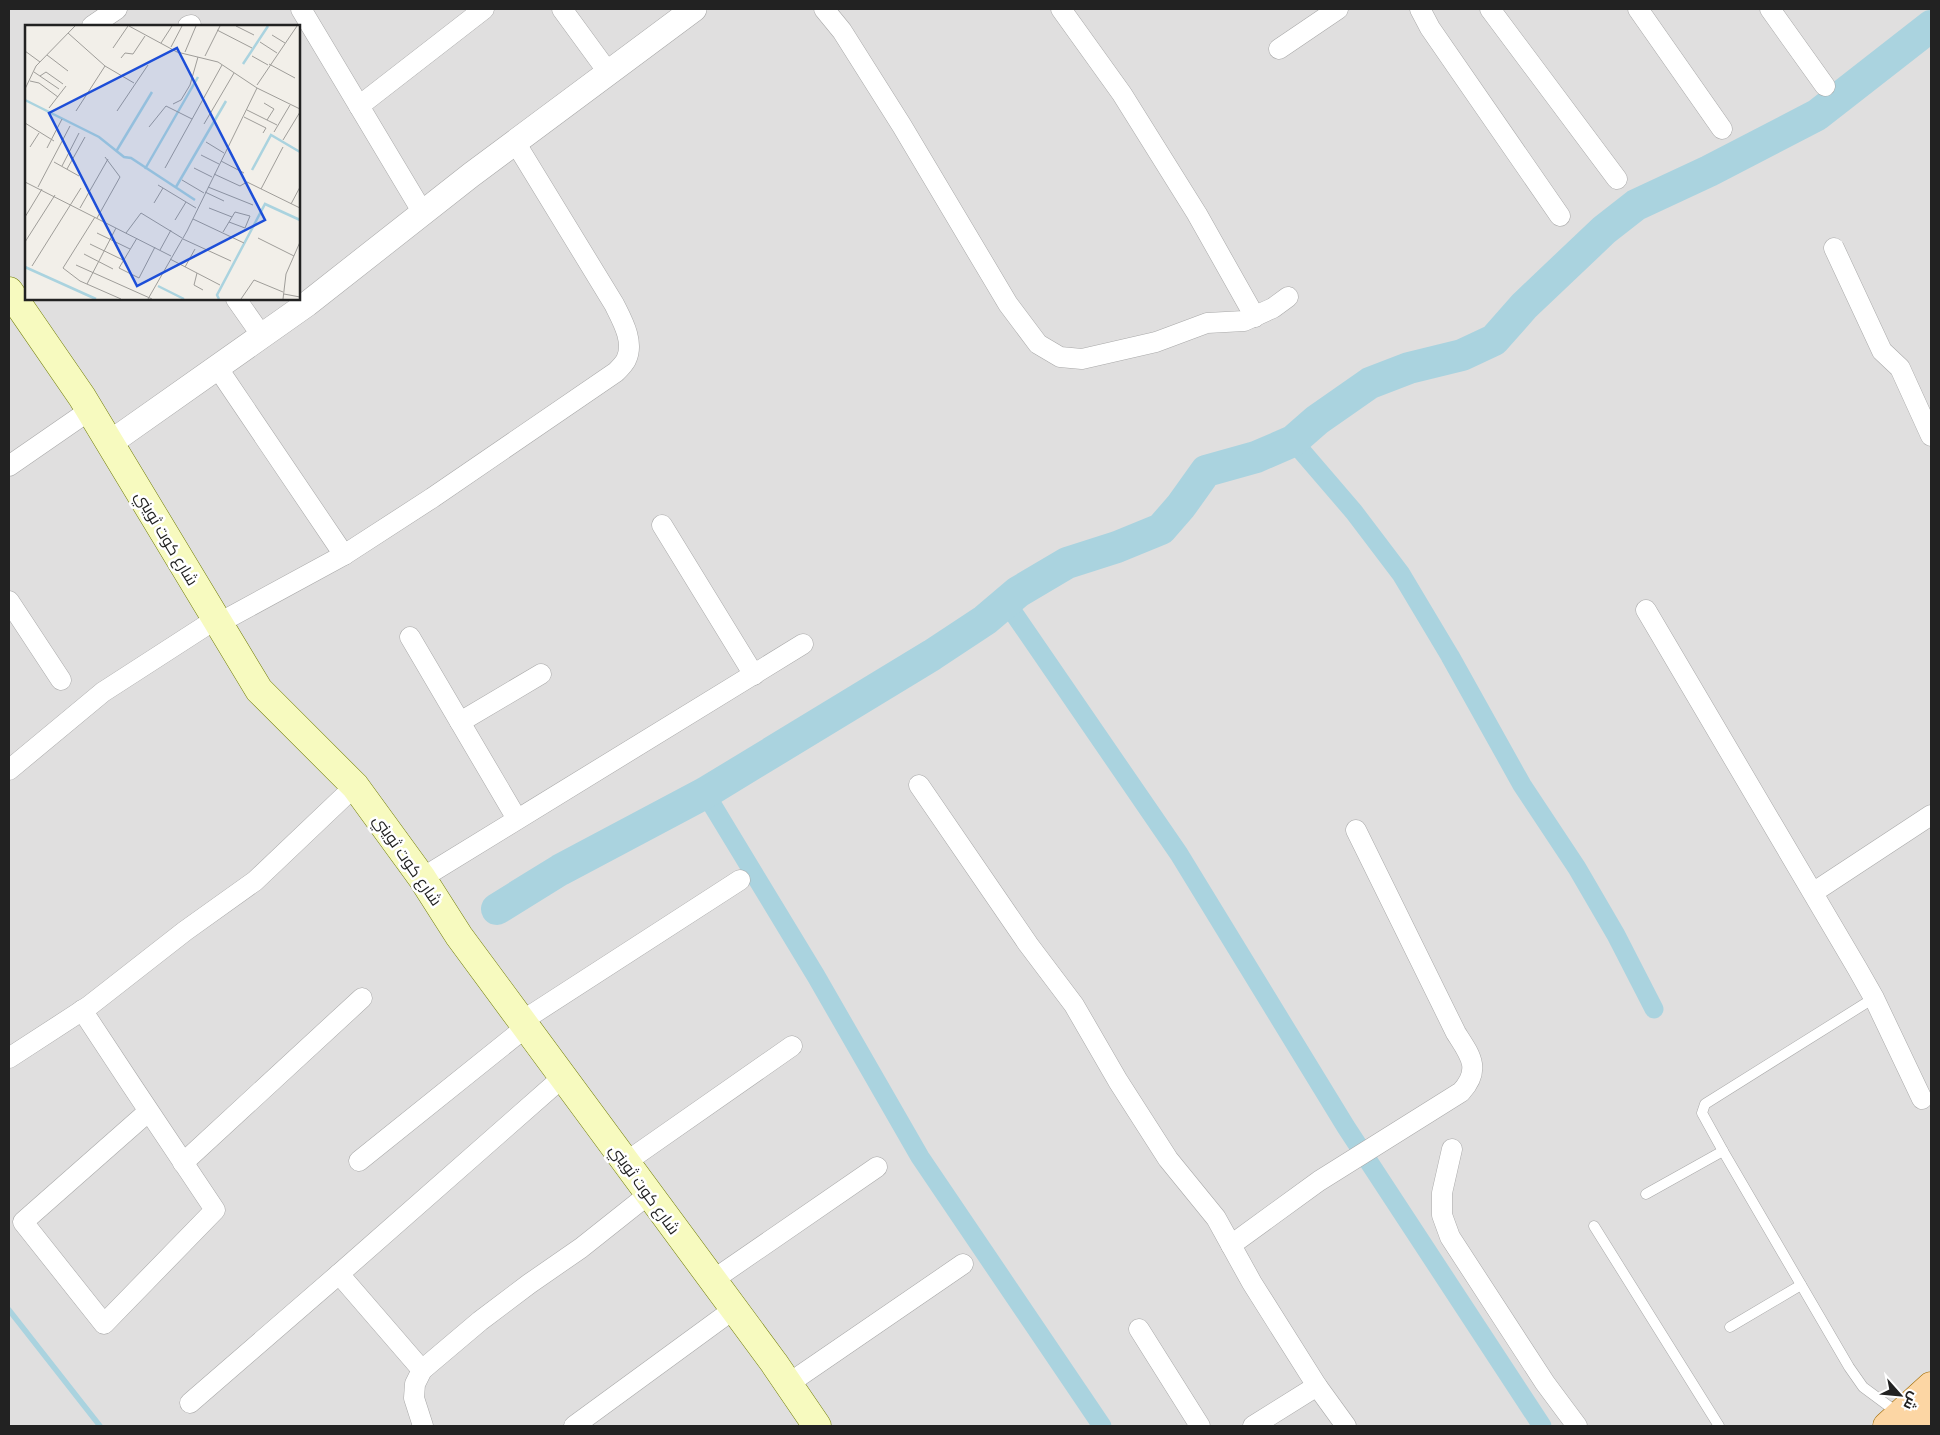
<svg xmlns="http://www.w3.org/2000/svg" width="1940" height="1435" font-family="Lato,Cairo,sans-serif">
<rect width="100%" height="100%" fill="#f2efe9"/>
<path fill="#e0dfdf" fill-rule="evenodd" d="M9,9H1931V1426H9ZM26,26H299V299H26Z"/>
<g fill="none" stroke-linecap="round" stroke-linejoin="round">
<path stroke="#aad3df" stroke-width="5.5" d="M9,1310L100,1426"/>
<g stroke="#aad3df" stroke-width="19">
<path d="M1293,441L1354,512L1401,574L1450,656L1522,785L1577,868L1616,935L1654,1009"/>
<path d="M1006,602L1179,854L1346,1127L1542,1426"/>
<path d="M705,793L816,976L920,1157L1102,1426"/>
</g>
<path stroke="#aad3df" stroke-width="32" d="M497,909L560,870L705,793L932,655L985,620L1018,592L1067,563L1117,547L1161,529L1181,506L1206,471L1256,457L1293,441L1317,420L1370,383L1409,368L1462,355L1494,340L1524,306L1604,230L1636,205L1709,171L1817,115L1931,26"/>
<defs>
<g id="service">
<path d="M1874,998L1705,1104L1702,1113L1723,1151L1849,1367L1863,1387L1898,1413"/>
<path d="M1646,1194L1723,1151"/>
<path d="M1594,1226L1719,1426"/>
<path d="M1730,1327L1801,1285"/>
</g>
<g id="minor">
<path d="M301,9L423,213"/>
<path d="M562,9L608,72"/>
<path d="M824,9L842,31L902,126L1008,304L1038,344L1060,357L1082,359L1156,342L1207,323L1244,321L1273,308L1288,297"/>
<path d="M1061,9L1122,94L1197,214L1255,317"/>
<path d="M1420,9L1430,28L1560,216"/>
<path d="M1490,9L1617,179"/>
<path d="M1638,9L1722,129"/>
<path d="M1770,9L1825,86"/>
<path d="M92,26L117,9"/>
<path d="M188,26L191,25"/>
<path d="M1279,49L1338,9"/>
<path d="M359,106L484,9"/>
<path d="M1834,248L1882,351L1900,368L1931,436"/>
<path d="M236,299L262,336"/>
<path d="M217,367L344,555"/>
<path d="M9,466L90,410"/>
<path d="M662,525L754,675"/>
<path d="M9,601L61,680"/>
<path d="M1646,610L1857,968L1874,998L1922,1099"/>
<path d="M219,623L344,555L432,498L616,372C619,369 624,364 626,360C635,342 622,320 614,304L515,142"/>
<path d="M410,637L517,819"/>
<path d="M460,722L541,674"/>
<path d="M9,770L103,692L216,619"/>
<path d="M919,785L1028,944L1074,1005L1118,1081L1168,1159L1216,1218L1252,1283L1317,1386L1346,1426"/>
<path d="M422,878L803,644"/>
<path d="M1814,892L1931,815"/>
<path d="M82,1010C126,1077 170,1143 215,1210L104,1324L23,1222L149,1111"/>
<path d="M522,1021L740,880"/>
<path d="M9,1058L89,1006L185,931L255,881L355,786"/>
<path d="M1452,1149L1442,1193V1215L1450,1237L1545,1383L1577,1426"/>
<path d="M359,1161L526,1027"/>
<path d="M626,1162L792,1046"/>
<path d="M183,1163L362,998"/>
<path d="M1231,1245L1319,1181L1461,1092C1482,1069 1470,1055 1456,1033L1356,830"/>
<path d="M339,1274L422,1370"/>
<path d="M713,1280L877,1167"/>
<path d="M1139,1329L1200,1426"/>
<path d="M788,1384L963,1264"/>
<path d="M190,1403L339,1274L563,1077"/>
<path d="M423,1426L414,1398L415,1384L422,1370L480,1321L529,1284L581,1248L649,1194"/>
<path d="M574,1426L734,1309"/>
<path d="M1253,1426L1317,1386"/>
</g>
<path id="tertiary" d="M110,443L307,304L471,175L694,9"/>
<path id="secondary" d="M9,291L82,397L259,690L355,786L422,878L459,936L774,1363L817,1426"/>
<g id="primary">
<path d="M1887,1426L1931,1386"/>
<path d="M1921,1426L1931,1416"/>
</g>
</defs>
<use href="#service" stroke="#a9a9a9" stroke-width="11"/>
<use href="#minor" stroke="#a9a9a9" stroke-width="21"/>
<use href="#tertiary" stroke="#a9a9a9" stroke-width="26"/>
<use href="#secondary" stroke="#707d05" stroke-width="29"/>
<use href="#primary" stroke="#a06b00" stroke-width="29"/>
<use href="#service" stroke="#fff" stroke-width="10"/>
<use href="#minor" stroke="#fff" stroke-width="20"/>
<use href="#tertiary" stroke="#fff" stroke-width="25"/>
<use href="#secondary" stroke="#f7fabf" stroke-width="28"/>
<use href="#primary" stroke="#fcd6a4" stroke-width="28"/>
</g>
<g text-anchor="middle" stroke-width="5" stroke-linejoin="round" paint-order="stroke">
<g font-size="16" fill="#222" stroke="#fff">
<text transform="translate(167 538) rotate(59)" y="6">شارع كوت ثويني</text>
<text transform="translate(408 860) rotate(55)" y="6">شارع كوت ثويني</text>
<text transform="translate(645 1189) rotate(54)" y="6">شارع كوت ثويني</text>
</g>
</g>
<g transform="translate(25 25)">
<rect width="275" height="275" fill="#f2efe9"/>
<path fill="none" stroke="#aad3df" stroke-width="2.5" d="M218,39L243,1M0,75L74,112L99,132L106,133L170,175M92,125L127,67M120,144L173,52M227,145L246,110L275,127M151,162L201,76M0,242L71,274M133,261L159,274M194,274L192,270L240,179L275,195"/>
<path fill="none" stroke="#9f9d99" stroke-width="1" d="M104,1L152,27L193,37L232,63L275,84M211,1L229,10M192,5L227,23M43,8L80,41L109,58M247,10L260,18M235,17L252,28M136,18L147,1M146,22L157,1M88,23L103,1M0,26L15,37M160,27L171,1M22,30L43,46M180,31L195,1M227,31L243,40M96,33L100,28L108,29L120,11M244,39L270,53M9,47L34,64M15,51L21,47L38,59M5,56L14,58L33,72M232,60L272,1M0,64L11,41L50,1M239,78L249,84L242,95M148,79L156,75L165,60L173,32M24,83L41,61M222,85L252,100M51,86L80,41M92,86L123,40M219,92L241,103L238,108M0,98L29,116M179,99L209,48M124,102L141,81L167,94M249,107L265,80M258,115L275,87M181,117L199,128M5,122L14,108M22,123L37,94M176,130L194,139M196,136L219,148M29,137L54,151M37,141L54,108M140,143L197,40M169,143L187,152M42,144L60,112M189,149L215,161L222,157L275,183M157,155L179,168M0,157L146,231M133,160L171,183M13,162L45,101M183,162L228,180M236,164L258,122M180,167L199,176M129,178L138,163M266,179L275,162M55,183L83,134M184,183L207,192M0,192L17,164M70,192L38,243L55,256L96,274M72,193L95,152L80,132M168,194L219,218M150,195L161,177M198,207L210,187L225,191L220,203L204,197M72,208L105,224M101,208L116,188L157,213M233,213L269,231M158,214L206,236M0,217L30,170M65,219L98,235M135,225L146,205M59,229L88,244M145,234L195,260M51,240L127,274M7,241L56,163M160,242L170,224M94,243L114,253L130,222M94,243L112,213M172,248L169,260L178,265M62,259L91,203M259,269L275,272M123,274L162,206L232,63M216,274L229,255L258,267M258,274L261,249L275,217"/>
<path fill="#1d4ed8" fill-opacity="0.15" stroke="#1d4ed8" stroke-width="2.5" d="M152,23L240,195L112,261L24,88Z"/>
<rect width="275" height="275" fill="none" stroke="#222" stroke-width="2.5"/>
</g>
<rect width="1940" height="1435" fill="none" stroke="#222222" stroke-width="20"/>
<g transform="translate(1900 1395) rotate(117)" stroke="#ffffff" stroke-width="4" paint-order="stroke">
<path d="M0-4L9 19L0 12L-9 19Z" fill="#222222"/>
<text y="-8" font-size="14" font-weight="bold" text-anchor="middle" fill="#222222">ش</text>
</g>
</svg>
